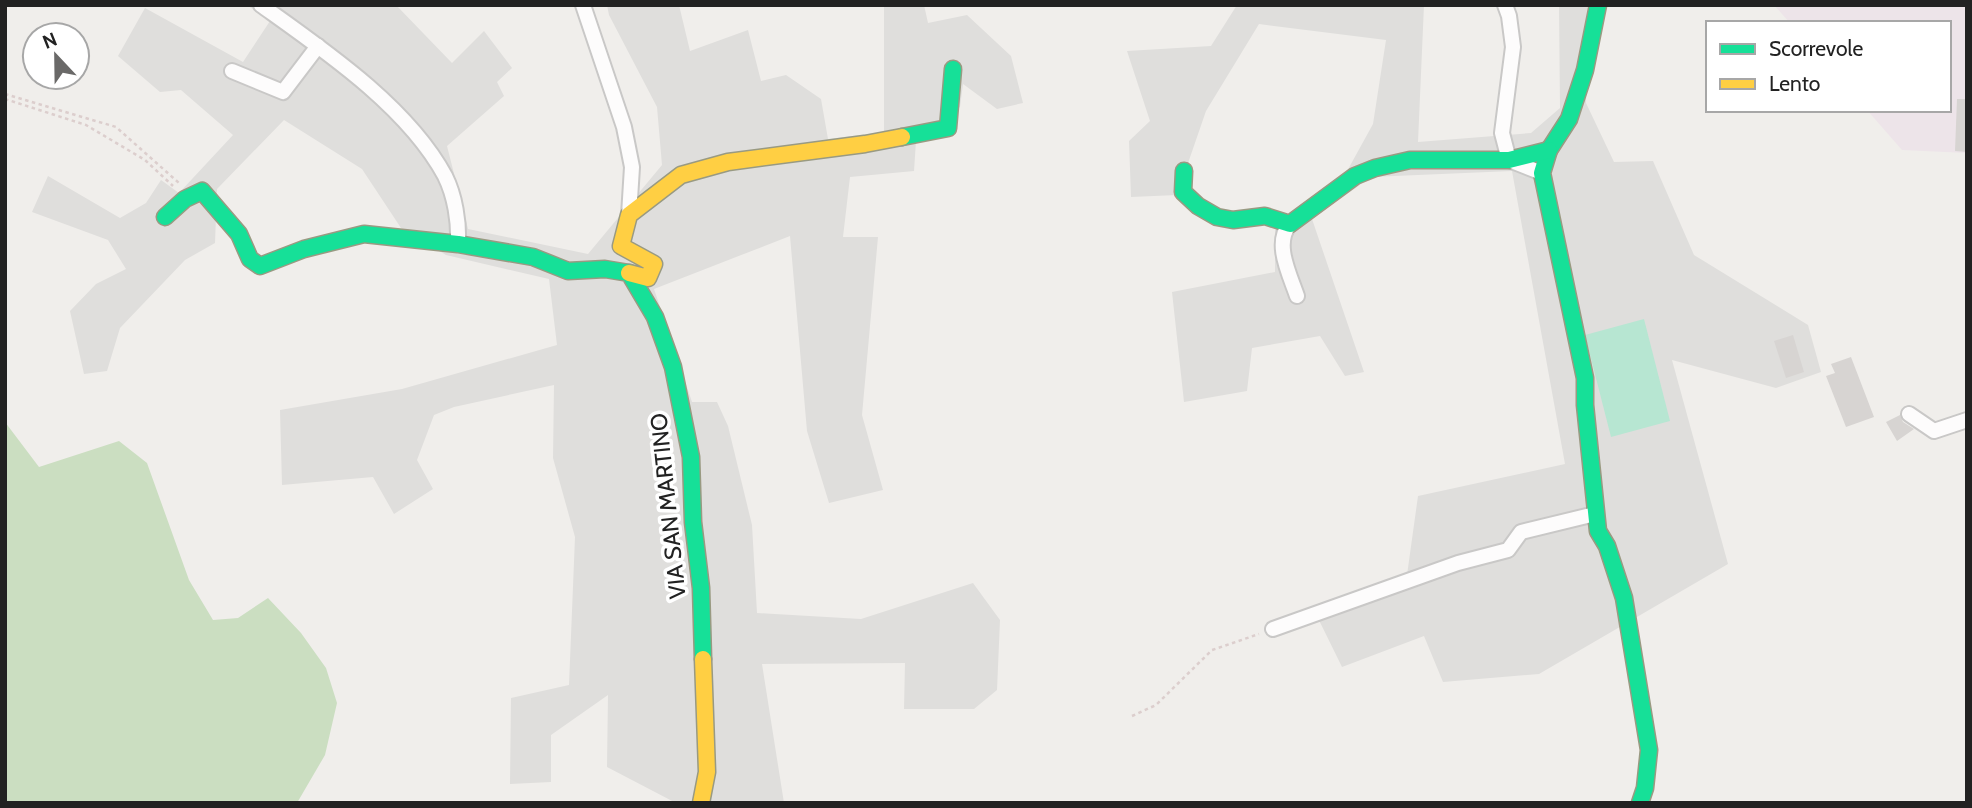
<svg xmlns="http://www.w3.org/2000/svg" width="1972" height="808" font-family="Cabin,sans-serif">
<rect width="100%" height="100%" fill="#f0eeeb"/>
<g fill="#dfdedc">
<path d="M247,5H396L452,63L484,31L512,68L497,82L504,96L447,146L468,229L588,254L662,165L657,107L609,15L607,5H679L690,51L748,30L761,81L786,75L821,99L828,139L884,132V6L924,5L928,23L967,15L1011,56L1023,103L997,109L963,84L960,107L916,141L914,171L850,177L843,237H878L862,415L883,490L829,503L807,431L790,236L654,289L692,402H717L728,426L752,525L757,613L861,619L973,583L1000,620L997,690L974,709H904L905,663L762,664L784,803H676L607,767L608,695L551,735V782L510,784L511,698L569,685L575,537L553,458L554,385L454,407L434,415L417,460L433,489L394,514L373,477L282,485L280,410L402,389L557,345L549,279L446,255L401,228L362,169L284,120L217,189L215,243L185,260L120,328L107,371L84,374L70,311L96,284L126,269L108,240L32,212L48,176L120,218L146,203L161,180L179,193L233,135L181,90L160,92L118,56L145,8L243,62L270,21Z"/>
<path d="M1237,5H1424L1418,142L1531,133L1560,108L1559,5H1588L1586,103L1614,162L1653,161L1694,255L1808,325L1821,372L1776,388L1672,360L1728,564L1539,674L1443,682L1424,636L1342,667L1313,608L1407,575L1418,496L1565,464L1512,171L1371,177L1312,219L1364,372L1345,376L1320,336L1252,348L1247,391L1184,402L1172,292L1275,272V230L1346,173L1373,124L1386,40L1259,24L1206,111L1177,195L1131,197L1129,141L1150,121L1127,51L1211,46Z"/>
</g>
<path fill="#ede4e9" d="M1774,5H1967V153L1902,150L1867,110H1949V23H1790Z"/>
<path fill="#cbdec1" d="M5,422L39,467L119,441L147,463L189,580L213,620L238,618L268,598L301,633L326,668L337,703L325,755L297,803H5Z"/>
<path fill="#b7e6d2" d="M1644,319L1670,421L1611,437L1585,335Z"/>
<g fill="#d7d4d2">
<path d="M1957,99H1967V152L1955,151Z"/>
<path d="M1793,335L1804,372L1786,378L1774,341Z"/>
<path d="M1851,357L1874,417L1846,427L1826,376L1835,373L1831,364Z"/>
<path d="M1900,415L1903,422L1914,429L1897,441L1886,422Z"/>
</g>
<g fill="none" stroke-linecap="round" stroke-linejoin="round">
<defs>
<g id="street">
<path d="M261,5C324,50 408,107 445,176C455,196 459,222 458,244"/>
<path d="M583,5L624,127L632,167L629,215"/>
<path d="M1505,5L1509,16L1513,47L1502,133L1509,160L1542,173"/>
<path d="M232,71L283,92L318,46"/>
<path d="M1290,224C1273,243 1290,275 1297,296"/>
<path d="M1909,414L1934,431L1967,420"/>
<path d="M1273,629L1458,563L1508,550L1521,532L1595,514"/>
</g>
<g id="fast">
<path d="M1598,5L1585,70L1569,119L1549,150L1542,173L1585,378V405L1598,531L1607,546L1624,598L1649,750L1645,788L1640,803"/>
<path d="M902,137L948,128L953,69"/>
<path d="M1184,171L1183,192L1198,206L1217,217L1233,220L1265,216L1290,224L1355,176L1375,168L1410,160H1509L1549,150"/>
<path d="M165,217L185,199L202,191L239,234L250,259L260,266L304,249L364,234L458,244L533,257L568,271L605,269L629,273L655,317L673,367L691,457L693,522L701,588L703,659"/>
</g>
<g id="slow">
<path d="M629,273L648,278L654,264L621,246L629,215L681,175L728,162L865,144L902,137"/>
<path d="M701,803L707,772L703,659"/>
</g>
</defs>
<use href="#street" stroke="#c9c8c7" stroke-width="18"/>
<use href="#fast" stroke="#999a82" stroke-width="19"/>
<use href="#slow" stroke="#999a82" stroke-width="19"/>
<g stroke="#dccecd" stroke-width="2.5" stroke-dasharray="3.5 3.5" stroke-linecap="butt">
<path d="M5,94L116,127L179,183"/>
<path d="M5,99L86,125L145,160L173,186"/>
<path d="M1132,716L1156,705L1212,650L1259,634"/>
</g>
<use href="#street" stroke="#fdfcfc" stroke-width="14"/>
<use href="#fast" stroke="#16e098" stroke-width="16"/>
<use href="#slow" stroke="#ffcf43" stroke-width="16"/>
</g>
<g text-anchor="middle" stroke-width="7" stroke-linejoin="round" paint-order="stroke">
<g font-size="23" fill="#222" stroke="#fff">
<text transform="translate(668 506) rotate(-96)" y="8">VIA SAN MARTINO</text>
</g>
</g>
<rect width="1972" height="808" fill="none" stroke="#222222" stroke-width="14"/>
<rect x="1706" y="21" width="245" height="91" fill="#ffffff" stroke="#a7a7a7" stroke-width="2"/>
<rect x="1720" y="44" width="35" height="10" fill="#16e098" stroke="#a7a7a7" stroke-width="2"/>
<text x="1769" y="56" font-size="21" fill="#222222">Scorrevole</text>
<rect x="1720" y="79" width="35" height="10" fill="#ffcf43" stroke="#a7a7a7" stroke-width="2"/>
<text x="1769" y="91" font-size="21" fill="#222222">Lento</text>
<g transform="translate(56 56) rotate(338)"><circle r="33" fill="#ffffff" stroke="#a7a7a7" stroke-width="2"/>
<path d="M0-5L12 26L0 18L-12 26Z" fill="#6a6968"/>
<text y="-10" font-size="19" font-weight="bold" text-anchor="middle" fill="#222222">N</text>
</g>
</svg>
